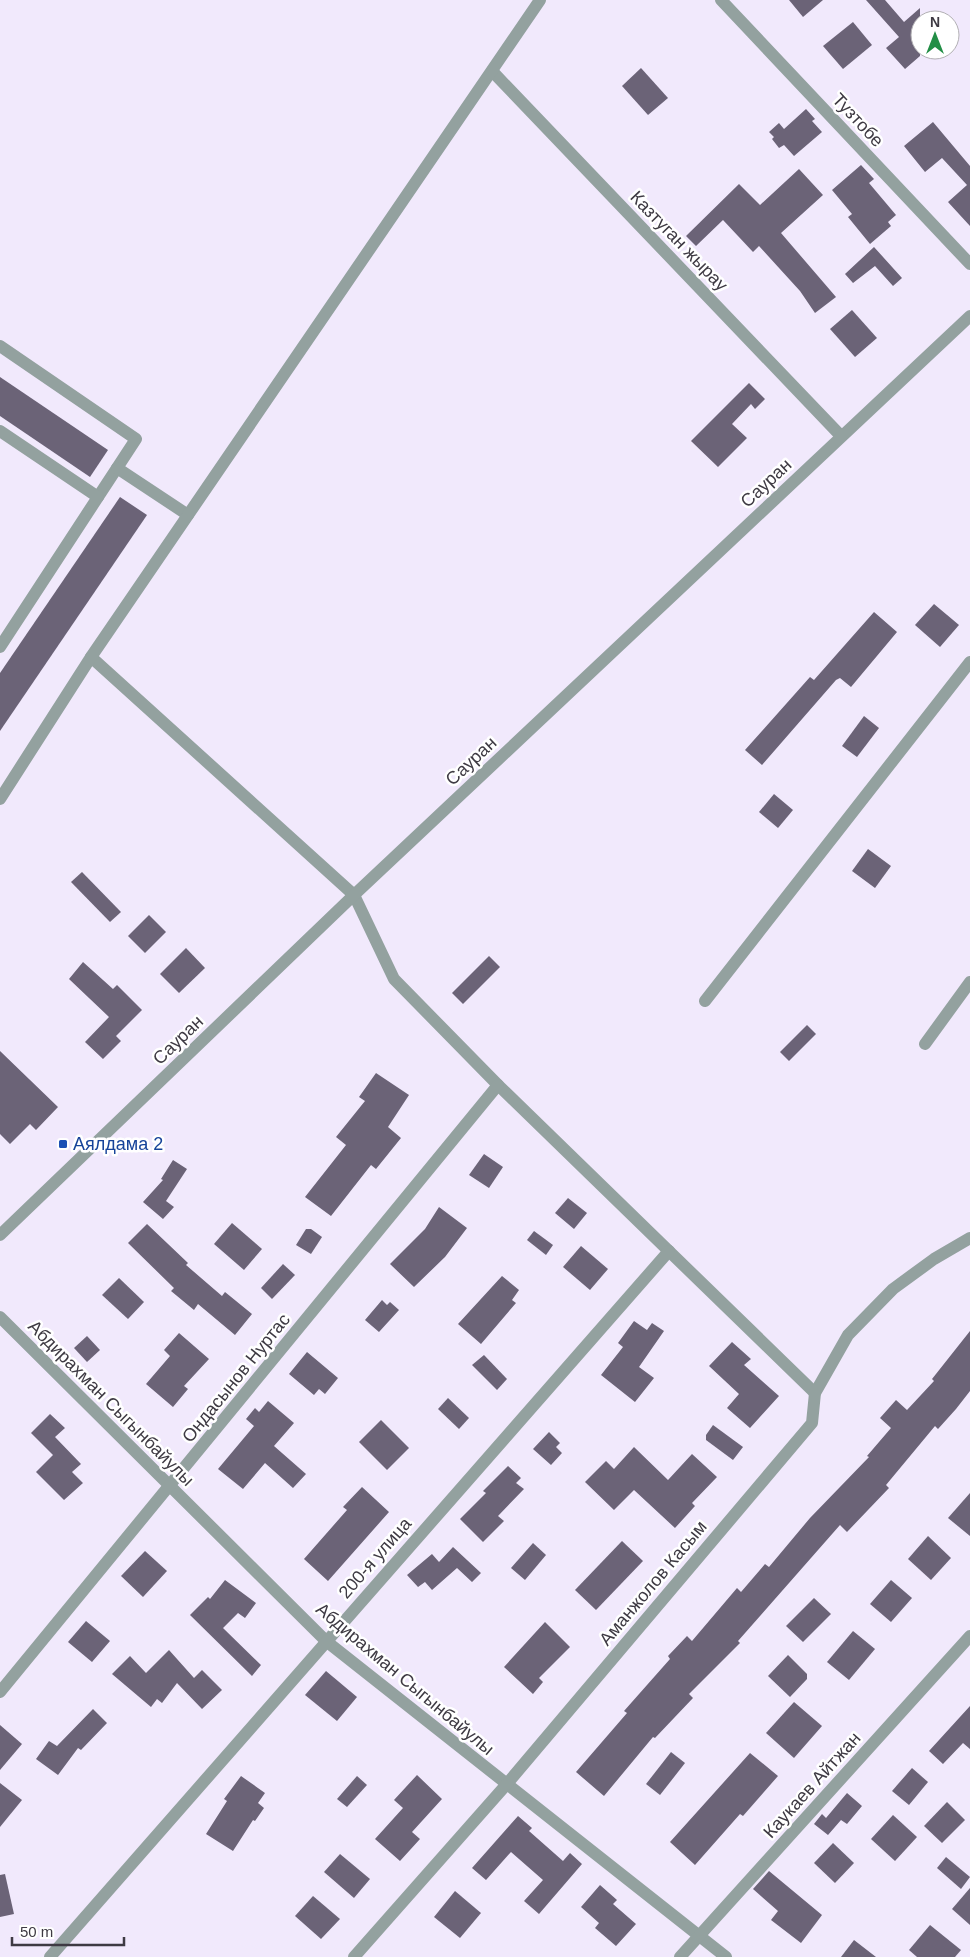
<svg xmlns="http://www.w3.org/2000/svg" width="970" height="1957" font-family="Helvetica,sans-serif">
<rect width="100%" height="100%" fill="#f1e9fc"/>
<g fill="#6b6377">
<path d="M789,0H823L803,17Z"/>
<path d="M866,0H885L904,22L920,8V56L905,69L886,48L899,37Z"/>
<path d="M853,22L872,45L843,69L823,46Z"/>
<path d="M641,68L668,98L648,115L622,86Z"/>
<path d="M806,109L815,119L812,121L822,132L794,156L784,145L779,148L772,139L774,137L769,132L779,123L784,129Z"/>
<path d="M933,122L970,166V226L948,202L967,185L942,158L925,172L904,146Z"/>
<path d="M861,165L874,179L869,183L896,215L888,222L891,226L870,244L848,217L852,214L832,190Z"/>
<path d="M799,169L823,195L781,233L836,297L815,313L800,291L759,246L753,252L723,220L696,246L686,236L739,184L760,205Z"/>
<path d="M874,247L902,278L893,286L875,266L853,283L845,274Z"/>
<path d="M852,310L877,338L855,357L830,329Z"/>
<path d="M0,377L108,450L90,477L0,416Z"/>
<path d="M749,383L765,399L755,409L751,404L732,424L747,438L718,467L691,441Z"/>
<path d="M120,497L147,515L0,731V673Z"/>
<path d="M934,604L959,625L940,647L915,625Z"/>
<path d="M874,612L897,632L851,687L840,678L836,680L762,765L745,750L810,677L814,680Z"/>
<path d="M864,716L879,728L857,757L842,746Z"/>
<path d="M774,794L793,810L778,828L759,812Z"/>
<path d="M868,849L891,866L875,888L852,871Z"/>
<path d="M82,872L121,912L110,922L71,882Z"/>
<path d="M149,915L166,932L145,953L128,936Z"/>
<path d="M186,948L205,968L179,993L160,974Z"/>
<path d="M489,956L500,967L463,1004L452,993Z"/>
<path d="M83,962L113,989L117,985L142,1010L116,1036L121,1041L103,1059L85,1042L109,1017L69,979Z"/>
<path d="M807,1025L816,1034L789,1061L780,1052Z"/>
<path d="M0,1051L58,1107L36,1130L30,1124L10,1144L0,1134Z"/>
<path d="M376,1073L409,1095L388,1127L401,1138L376,1169L371,1165L331,1216L305,1197L346,1145L336,1137L365,1101L359,1097Z"/>
<path d="M484,1154L503,1167L489,1188L469,1175Z"/>
<path d="M173,1160L187,1169L166,1201L174,1207L163,1219L143,1202L163,1180L161,1179Z"/>
<path d="M568,1198L587,1213L574,1229L555,1213Z"/>
<path d="M439,1207L467,1228L445,1257L414,1287L390,1264L425,1229Z"/>
<path d="M232,1223L262,1249L244,1270L214,1244Z"/>
<path d="M147,1224L188,1263L186,1265L222,1296L225,1292L252,1314L235,1335L198,1304L194,1310L171,1291L174,1288L128,1243Z"/>
<path d="M306,1229H311L322,1237L311,1254L296,1245Z"/>
<path d="M534,1231L553,1245L546,1255L527,1240Z"/>
<path d="M581,1246L608,1269L590,1290L563,1267Z"/>
<path d="M283,1264L295,1275L272,1299L261,1288Z"/>
<path d="M502,1276L519,1290L512,1300L516,1303L481,1344L458,1324Z"/>
<path d="M119,1278L144,1302L128,1319L102,1295Z"/>
<path d="M382,1300L387,1305L390,1302L399,1310L379,1332L365,1320Z"/>
<path d="M634,1321L647,1330L652,1323L664,1331L639,1367L654,1378L635,1402L601,1375L623,1347L618,1343Z"/>
<path d="M970,1331V1391L956,1409L938,1429L935,1426L886,1485L889,1488L847,1532L840,1525L738,1641L740,1643L689,1694L693,1698L655,1738L653,1737L604,1796L576,1772L627,1713L624,1711L670,1659L668,1656L687,1636L692,1641L737,1588L741,1592L765,1564L769,1567L810,1518L869,1457L867,1456L891,1428L880,1418L896,1400L907,1410L934,1381L932,1379Z"/>
<path d="M179,1333L209,1359L184,1386L188,1389L173,1407L146,1384L170,1356L164,1350Z"/>
<path d="M87,1336L100,1350L87,1362L74,1348Z"/>
<path d="M732,1342L751,1359L744,1365L779,1396L750,1428L727,1408L739,1394L709,1366Z"/>
<path d="M307,1352L338,1378L325,1394L319,1389L314,1395L289,1374Z"/>
<path d="M484,1355L507,1379L497,1390L472,1365Z"/>
<path d="M448,1398L469,1418L459,1429L438,1409Z"/>
<path d="M268,1401L294,1423L274,1446L306,1474L293,1488L265,1463L243,1489L218,1469L254,1426L246,1419L255,1408L259,1412Z"/>
<path d="M50,1414L65,1428L55,1437L81,1464L72,1472L83,1483L64,1500L36,1472L53,1455L31,1433Z"/>
<path d="M381,1420L409,1448L387,1470L359,1442Z"/>
<path d="M713,1425L743,1447L733,1460L706,1440V1435Z"/>
<path d="M549,1432L560,1443L556,1447L562,1453L551,1465L533,1449Z"/>
<path d="M634,1447L668,1480L692,1454L717,1477L692,1503L695,1506L675,1528L634,1490L614,1510L585,1482L606,1461L614,1469Z"/>
<path d="M508,1466L521,1478L516,1483L524,1489L498,1516L504,1521L483,1542L460,1519L486,1493L483,1491Z"/>
<path d="M362,1487L389,1512L328,1581L304,1559L347,1510L343,1507Z"/>
<path d="M970,1493V1536L948,1518Z"/>
<path d="M928,1536L951,1558L931,1580L908,1559Z"/>
<path d="M622,1541L643,1561L596,1610L575,1590Z"/>
<path d="M533,1543L546,1555L525,1580L511,1568Z"/>
<path d="M453,1547L481,1573L472,1582L457,1568L432,1590L425,1582L418,1587L407,1575L432,1554L439,1562Z"/>
<path d="M145,1551L167,1571L143,1597L121,1576Z"/>
<path d="M225,1580L256,1603L245,1618L238,1613L223,1628L261,1665L252,1676L190,1615L208,1597L210,1599Z"/>
<path d="M891,1580L912,1598L891,1622L870,1604Z"/>
<path d="M814,1598L831,1614L803,1642L786,1626Z"/>
<path d="M86,1621L110,1641L92,1662L68,1642Z"/>
<path d="M545,1622L570,1647L539,1678L543,1682L533,1694L504,1667Z"/>
<path d="M853,1631L875,1649L849,1680L827,1662Z"/>
<path d="M169,1650L194,1678L202,1670L222,1690L202,1709L177,1683L162,1703L157,1699L151,1707L112,1674L130,1656L146,1673Z"/>
<path d="M788,1655L807,1674V1679L790,1697L768,1676Z"/>
<path d="M326,1671L357,1697L337,1721L305,1695Z"/>
<path d="M794,1702L822,1726L794,1758L766,1733Z"/>
<path d="M970,1706V1749L963,1743L943,1764L929,1751Z"/>
<path d="M93,1709L107,1723L81,1750L78,1748L58,1775L36,1759L49,1741L57,1746Z"/>
<path d="M0,1725L22,1744L0,1770Z"/>
<path d="M671,1752L685,1763L660,1795L646,1784Z"/>
<path d="M750,1753L778,1776L743,1816L740,1814L695,1865L670,1842Z"/>
<path d="M912,1768L928,1782L909,1805L892,1791Z"/>
<path d="M417,1775L442,1799L412,1832L420,1839L400,1861L375,1839L403,1808L394,1800Z"/>
<path d="M241,1776L265,1793L258,1803L264,1808L255,1821L253,1820L233,1851L206,1834L227,1801L224,1799Z"/>
<path d="M357,1776L367,1785L347,1807L337,1799Z"/>
<path d="M0,1783L22,1800L0,1827Z"/>
<path d="M847,1793L862,1806L847,1824L841,1820L828,1835L814,1824L822,1814L826,1818Z"/>
<path d="M947,1802L965,1820L942,1843L924,1826Z"/>
<path d="M893,1815L917,1837L895,1861L871,1839Z"/>
<path d="M518,1816L532,1828L529,1831L563,1861L570,1853L582,1864L539,1914L524,1901L543,1880L511,1852L486,1880L472,1868Z"/>
<path d="M833,1843L854,1863L835,1883L814,1863Z"/>
<path d="M340,1854L370,1879L354,1898L324,1872Z"/>
<path d="M946,1857L970,1877L961,1889L937,1868Z"/>
<path d="M769,1871L822,1915L801,1943L771,1920L778,1911L753,1889Z"/>
<path d="M5,1874L14,1914L0,1917V1875Z"/>
<path d="M600,1885L617,1900L613,1904L636,1924L616,1946L595,1928L599,1923L581,1907Z"/>
<path d="M970,1888V1925L952,1909Z"/>
<path d="M455,1891L481,1913L460,1938L434,1917Z"/>
<path d="M313,1896L340,1919L321,1939L295,1916Z"/>
<path d="M930,1925L961,1950L955,1957H917L909,1950Z"/>
<path d="M854,1940L876,1957H841Z"/>
</g>
<g fill="none" stroke-linecap="round" stroke-linejoin="round">
<g stroke="#93a19f" stroke-width="12">
<path d="M721,0L970,264"/>
<path d="M492,71L841,436"/>
<path d="M0,346L136,439L98,497"/>
<path d="M0,431L98,497L0,647"/>
<path d="M117,468L188,515"/>
<path d="M91,657L354,895L394,979L498,1085L815,1393"/>
<path d="M0,799L91,657L540,0"/>
<path d="M705,1001L970,662"/>
<path d="M925,1044L970,982"/>
<path d="M0,1235L354,895L970,316"/>
<path d="M0,1317L326,1641L726,1957"/>
<path d="M0,1692L498,1085"/>
<path d="M50,1957L669,1251"/>
<path d="M354,1957L506,1785L812,1423L815,1393L848,1335L893,1289L934,1259L970,1238"/>
<path d="M680,1957L970,1636"/>
</g>
</g>
<rect fill="#1a4fb4" stroke="#fff" stroke-width="2" x="58" y="1139" width="10" height="10" rx="2.5"/>
<g text-anchor="middle" stroke-width="5" stroke-linejoin="round" paint-order="stroke">
<g font-size="18" fill="#3e3a43" stroke="#fff">
<text transform="translate(858 120) rotate(47)" y="6">Тузтобе</text>
<text transform="translate(679 241) rotate(46)" y="6">Казтуган жырау</text>
<text transform="translate(766 483) rotate(-43)" y="6">Сауран</text>
<text transform="translate(471 761) rotate(-43)" y="6">Сауран</text>
<text transform="translate(178 1040) rotate(-44)" y="6">Сауран</text>
<text transform="translate(236 1378) rotate(-51)" y="6">Ондасынов Нуртас</text>
<text transform="translate(111 1403) rotate(45)" y="6">Абдирахман Сыгынбайулы</text>
<text transform="translate(375 1558) rotate(-49)" y="6">200-я улица</text>
<text transform="translate(653 1583) rotate(-50)" y="6">Аманжолов Касым</text>
<text transform="translate(405 1679) rotate(40)" y="6">Абдирахман Сыгынбайулы</text>
<text transform="translate(812 1785) rotate(-48)" y="6">Каукаев Айтжан</text>
</g>
<g font-size="18" fill="#164399" stroke="#fff" text-anchor="start">
<text x="73" y="1150">Аялдама 2</text>
</g>
</g>
<g transform="translate(935 35)"><circle r="24" fill="#ffffff" stroke="#b2b0b4"/>
<path d="M0-4L9 19L0 12L-9 19Z" fill="#228e46"/>
<text y="-8" font-size="14" font-weight="bold" text-anchor="middle" fill="#3e3a43">N</text>
</g>
<path d="M12 1937v8h112v-8" fill="none" stroke="#3e3a43" stroke-width="2.5"/>
<text x="20" y="1937" font-size="15" fill="#3e3a43" stroke="#ffffff" stroke-width="4" paint-order="stroke">50 m</text>
</svg>
